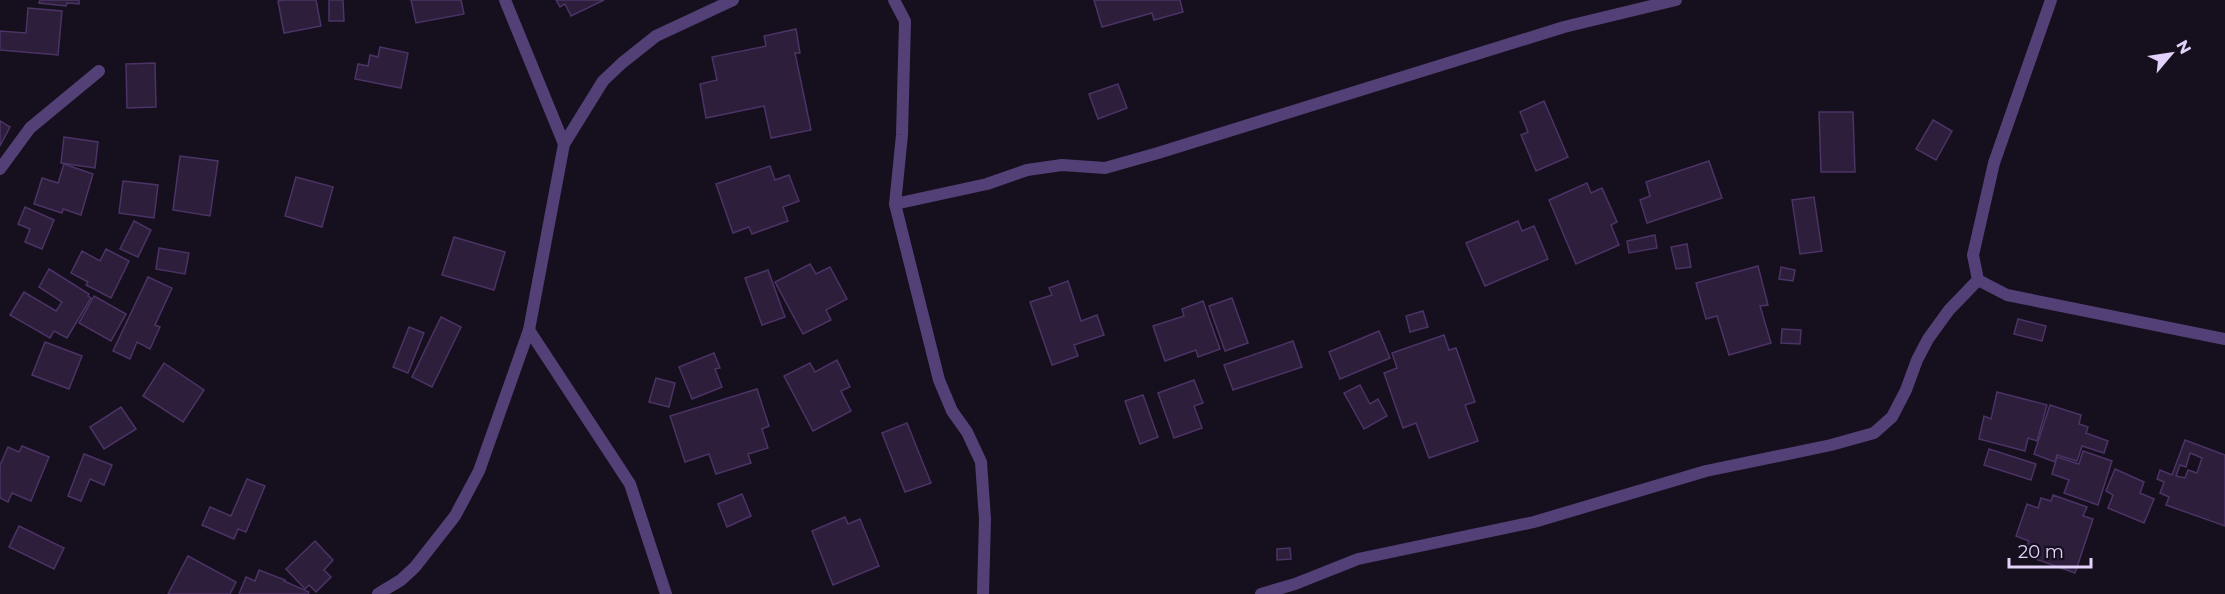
<svg xmlns="http://www.w3.org/2000/svg" width="2225" height="594" font-family="Montserrat,sans-serif">
<rect width="100%" height="100%" fill="#160f1e"/>
<g fill="#2d1e3c" stroke="#4b3365" stroke-width="1.5" fill-rule="evenodd">
<path d="M40,0H79V4L67,3L66,6L39,3Z"/>
<path d="M283,0H316L321,26L284,33L278,1Z"/>
<path d="M329,0H343L344,21H329Z"/>
<path d="M411,0H461L464,14L416,23Z"/>
<path d="M556,0H604L571,16L565,4L560,7Z"/>
<path d="M1094,0H1180L1183,12L1154,20L1152,13L1102,27Z"/>
<path d="M28,8L62,11L58,55L0,50V31L26,33Z"/>
<path d="M796,29L800,53H795L811,130L771,138L764,106L706,118L700,84L717,80L712,57L766,46L764,36Z"/>
<path d="M380,47L408,53L401,88L355,79L358,64L368,66L370,55L378,57Z"/>
<path d="M155,63L156,107L127,108L126,64Z"/>
<path d="M1118,84L1127,108L1098,119L1089,94Z"/>
<path d="M1544,101L1568,157L1536,171L1521,135L1528,132L1520,112Z"/>
<path d="M1819,112H1853L1855,172H1821Z"/>
<path d="M1933,120L1952,131L1936,160L1916,149Z"/>
<path d="M0,121L10,127L0,146Z"/>
<path d="M64,137L98,142L95,168L61,163Z"/>
<path d="M180,156L218,161L210,216L173,210Z"/>
<path d="M1709,161L1722,198L1647,223L1640,200L1650,196L1646,182Z"/>
<path d="M64,164L93,174L81,215L63,209L62,213L34,204L42,178L58,183Z"/>
<path d="M770,166L775,180L789,175L799,201L783,207L788,221L752,234L749,227L733,233L716,184Z"/>
<path d="M296,177L333,187L322,227L285,216Z"/>
<path d="M123,181L158,185L154,218L119,213Z"/>
<path d="M1587,183L1591,193L1602,188L1617,222L1611,225L1619,245L1576,264L1549,200Z"/>
<path d="M1814,197L1822,251L1800,254L1792,200Z"/>
<path d="M25,207L54,220L42,249L25,242L30,229L18,224Z"/>
<path d="M134,221L151,230L138,257L120,249Z"/>
<path d="M1518,221L1522,231L1534,226L1548,259L1485,286L1466,243Z"/>
<path d="M1655,235L1657,248L1629,253L1627,241Z"/>
<path d="M454,237L505,252L494,290L442,275Z"/>
<path d="M1687,244L1691,267L1676,269L1671,247Z"/>
<path d="M159,248L189,253L185,274L156,269Z"/>
<path d="M106,249L129,261L111,298L86,285L88,282L71,273L82,251L100,261Z"/>
<path d="M810,264L816,274L830,267L847,299L826,310L831,320L803,334L775,282Z"/>
<path d="M1758,266L1768,305L1760,306L1771,343L1729,355L1717,316L1706,319L1696,283Z"/>
<path d="M1781,267L1795,270L1793,281L1779,279Z"/>
<path d="M49,269L89,294L88,296L91,298L67,338L54,331L50,338L10,315L24,292L56,311L62,302L39,287Z"/>
<path d="M768,270L785,317L762,325L745,278Z"/>
<path d="M148,277L172,288L155,325L160,327L150,349L137,342L130,359L113,351Z"/>
<path d="M1068,281L1081,321L1097,315L1104,335L1074,345L1078,356L1052,365L1030,302L1052,295L1049,288Z"/>
<path d="M94,296L126,314L111,341L79,323Z"/>
<path d="M1232,298L1248,343L1225,351L1209,306Z"/>
<path d="M1203,301L1220,349L1198,357L1196,350L1165,361L1153,326L1184,316L1182,309Z"/>
<path d="M1423,311L1428,327L1410,332L1406,316Z"/>
<path d="M441,317L461,327L432,387L412,377Z"/>
<path d="M2018,319L2046,326L2042,341L2014,334Z"/>
<path d="M409,327L424,333L408,373L393,367Z"/>
<path d="M1782,329L1801,330L1800,344L1781,343Z"/>
<path d="M1379,331L1390,358L1340,379L1329,352Z"/>
<path d="M1444,335L1449,350L1456,348L1475,402L1465,405L1478,441L1429,458L1416,423L1403,428L1384,373L1397,368L1392,353Z"/>
<path d="M1293,341L1302,367L1233,390L1224,365Z"/>
<path d="M45,342L82,356L69,389L32,375Z"/>
<path d="M714,353L720,368L715,369L722,387L692,399L679,367Z"/>
<path d="M837,360L850,387L841,391L851,411L813,431L784,376L810,363L815,372Z"/>
<path d="M164,363L204,390L183,422L143,396Z"/>
<path d="M656,378L675,383L669,407L649,402Z"/>
<path d="M1194,380L1203,403L1194,406L1202,428L1174,438L1158,393Z"/>
<path d="M1360,385L1370,404L1378,399L1387,416L1364,429L1344,393Z"/>
<path d="M757,389L769,426L762,429L768,448L748,454L751,463L716,474L709,454L685,462L670,416Z"/>
<path d="M1997,392L2047,405L2037,441L2028,438L2025,451L1979,439L1984,416L1991,419Z"/>
<path d="M1143,395L1158,437L1140,444L1125,401Z"/>
<path d="M2050,405L2081,415L2079,424L2088,427L2086,433L2108,441L2104,453L2082,446L2077,461L2057,455L2055,462L2034,454Z"/>
<path d="M121,407L136,429L104,449L90,427Z"/>
<path d="M907,423L931,483L905,492L882,433Z"/>
<path d="M2185,440L2225,455V526L2166,505L2169,497L2160,493L2164,482L2157,479L2160,470L2172,475ZM2190,453L2202,458L2197,473L2188,470L2185,478L2176,476L2180,465L2186,467Z"/>
<path d="M22,446L49,457L31,501L12,493L8,502L0,498V465L8,447L19,452Z"/>
<path d="M1989,449L2036,464L2031,480L1984,465Z"/>
<path d="M2083,451L2112,461L2098,505L2064,493L2069,480L2052,474L2057,457L2079,464Z"/>
<path d="M84,454L112,465L104,485L90,479L81,501L68,496Z"/>
<path d="M2115,469L2144,482L2140,493L2154,499L2144,523L2108,508L2113,495L2106,491Z"/>
<path d="M247,479L265,486L246,532L238,529L234,539L202,525L210,507L231,516Z"/>
<path d="M742,494L751,516L727,527L718,504Z"/>
<path d="M2053,495L2087,507L2083,516L2093,519L2075,573L2024,555L2029,541L2016,536L2027,504L2038,508L2041,498L2051,501Z"/>
<path d="M845,517L848,524L860,519L879,566L833,585L812,531Z"/>
<path d="M19,526L64,548L54,569L9,547Z"/>
<path d="M315,541L333,560L324,570L331,577L316,592L309,585L305,589L286,569Z"/>
<path d="M1290,548L1291,559L1277,560V549Z"/>
<path d="M188,556L236,582L230,594H168Z"/>
<path d="M259,570L285,580L284,581L309,592L308,594H239L246,577L255,581Z"/>
</g>
<g fill="none" stroke-linecap="round" stroke-linejoin="round">
<g stroke="#524077" stroke-width="12">
<path d="M505,0L564,144"/>
<path d="M894,0L905,21L902,135L895,204L939,380L952,411L967,432L981,462L985,519L983,594"/>
<path d="M2051,0L1994,163L1973,255L1978,280L2007,295L2225,339"/>
<path d="M0,169L30,128L99,71"/>
<path d="M895,204L987,184L1027,170L1062,165L1105,168L1158,153L1564,27L1676,0"/>
<path d="M529,330L630,484L666,594"/>
<path d="M378,594L401,580L415,567L455,516L479,471L529,330L564,144L603,81L622,63L656,36L733,0"/>
<path d="M1261,594L1295,584L1358,559L1534,522L1706,471L1831,445L1874,433L1892,417L1906,390L1917,360L1928,339L1949,310L1978,280"/>
</g>
</g>
<g transform="translate(2171 54) rotate(61)" stroke="#160f1e" stroke-width="4.5" paint-order="stroke">
<path d="M0-4.5L10 22L0 15L-10 22Z" fill="#e2d2f9"/>
<text y="-9" font-size="16" font-weight="bold" text-anchor="middle" fill="#e2d2f9">N</text>
</g>
<path d="M2009 558v9h82v-9" fill="none" stroke="#e2d2f9" stroke-width="3"/>
<text x="2018" y="558" font-size="18" fill="#e2d2f9" stroke="#160f1e" stroke-width="4.5" paint-order="stroke">20 m</text>
</svg>
